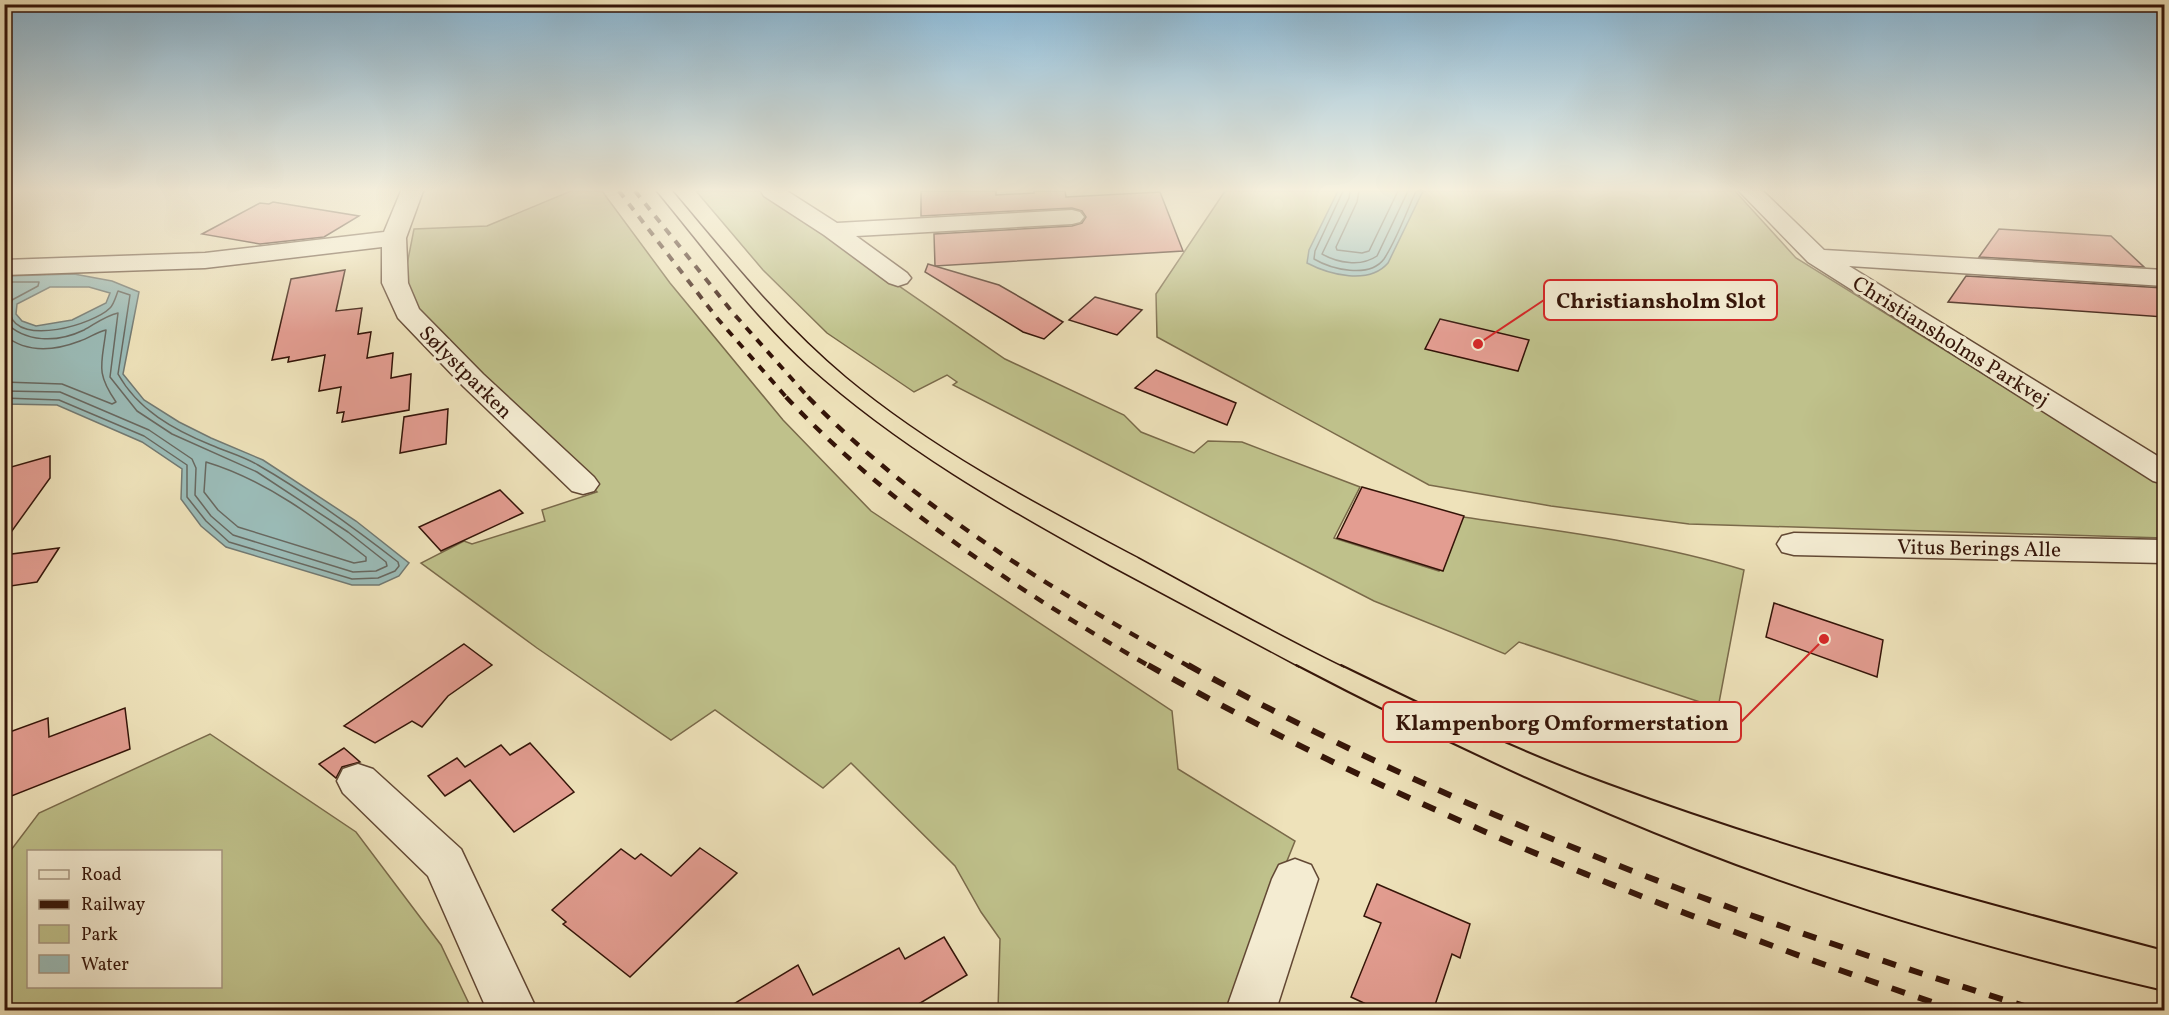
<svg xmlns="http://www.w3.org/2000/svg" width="2169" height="1015" font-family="Vollkorn,serif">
<rect width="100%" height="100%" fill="#eee2ba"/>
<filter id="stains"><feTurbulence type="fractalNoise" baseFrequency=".00333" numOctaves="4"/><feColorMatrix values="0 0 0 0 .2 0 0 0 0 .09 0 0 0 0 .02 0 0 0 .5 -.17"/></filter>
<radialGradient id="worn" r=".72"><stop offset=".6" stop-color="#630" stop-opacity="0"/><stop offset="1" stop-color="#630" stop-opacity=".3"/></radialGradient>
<g fill="#bfc18b" stroke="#7a6a4a" stroke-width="1.5" fill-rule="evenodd">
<path d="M571,191H602L670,283L783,420L871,511L1172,711L1178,769L1295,841L1227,1010H998L1000,939L981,912L955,866L851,763L823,788L715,710L671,740L537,648L421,563L464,541L472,544L545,521L542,510L597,492L416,309L404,280L414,229L487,226Z"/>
<path d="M696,191H761L1005,359L1124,415L1141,432L1194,453L1208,441L1242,442L1360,487L1334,538L1439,571L1463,517C1558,531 1652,542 1744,570L1718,708L1519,642L1505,654L1374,601L953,385L957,382L947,375L914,392L827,333L763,270Z"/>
<path d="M1225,191H1735L1796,258L2164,486V538L1689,524L1551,506L1429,485L1157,337L1156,294Z"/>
<path d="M210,734L356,832L441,945L472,1010H5V858L39,813ZM28,852H220V986H28Z"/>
</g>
<g fill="#9bbcb8" stroke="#727972" stroke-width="1.5" fill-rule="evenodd">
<path d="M1338,191H1423L1388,263C1369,285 1330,275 1307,263L1309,250Z"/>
<path d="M74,274L112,281L139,292L123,374L144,400L179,422L211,438L263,460L356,521L409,563L399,576L379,585H352L226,547L201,526L181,499L182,469L142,442L57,405L5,404V276ZM50,287H89L110,293L106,303L72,320L36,326L22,321L16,314L17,304Z"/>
</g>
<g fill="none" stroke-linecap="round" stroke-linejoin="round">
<g stroke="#686860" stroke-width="1.5">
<path d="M1343,191L1315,251L1314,259C1331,269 1369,279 1384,259C1397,239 1406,213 1416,191"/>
<path d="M1350,191L1349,198L1322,254C1338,263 1361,267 1377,256L1408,191"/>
<path d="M1359,191L1357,202L1336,247L1337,250L1362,253L1369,251L1398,191"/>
<path d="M4,282H39L38,286L12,300C11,304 9,310 10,314C19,347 94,324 110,308C114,304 116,296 118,291L130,295L118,374C138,410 174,430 211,445C227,452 243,456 258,465C307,493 353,527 398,562L399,566L395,571L378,578L352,579L229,542L206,521L187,497V465L144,436L59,400L4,398"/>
<path d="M4,321C25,343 57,343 84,330C95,324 105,316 118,313L110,377L137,411L172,434L257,472L348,532L386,562L387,566L376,571L353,572L233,535L211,516L195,495L196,468L192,459L149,430L60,392L4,391"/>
<path d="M4,335C26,353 54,351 80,341C89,338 97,332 106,330C102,364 95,372 116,402L112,404L62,384L4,382"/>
<path d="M206,462C266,480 317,519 366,557V561L354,563L238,527L218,510L204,492Z"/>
</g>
</g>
<g fill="#e39d91" stroke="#341408" stroke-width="1.5">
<path d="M921,191H996V195L1034,193V191H1065L1066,197L1160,192L1183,251L935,266L934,234L1072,226L1082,223L1086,217L1082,211L1072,208L921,216Z"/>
<path d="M273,202L359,216L324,237L260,244L202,234L260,203L269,204Z"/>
<path d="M1999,229L2111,236L2144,267L1979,257Z"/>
<path d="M928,264L999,285L1063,322L1044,339L1023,332L925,272Z"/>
<path d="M345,270L336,311L362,308L358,334L371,332L367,358L393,353L391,378L411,374L409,410L342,422L344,412L337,413L341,387L319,391L325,355L288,362L289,357L272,360L291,279Z"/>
<path d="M1966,276L2164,288V317L1948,302Z"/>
<path d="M1095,297L1142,310L1117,335L1069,320Z"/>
<path d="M1440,319L1529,340L1518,371L1425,349Z"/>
<path d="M1156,370L1236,403L1227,425L1135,388Z"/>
<path d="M448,409L446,444L400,453L404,417Z"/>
<path d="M50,456V478L4,542V469Z"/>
<path d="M1362,487L1464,516L1443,571L1337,538Z"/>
<path d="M500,490L523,513L441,551L419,527Z"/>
<path d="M59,548L37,582L4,587V555Z"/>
<path d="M1774,603L1883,640L1877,677L1766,637Z"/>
<path d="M464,644L492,665L448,696L422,727L412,721L375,743L344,726Z"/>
<path d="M125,708L130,749L4,799V734L48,718L49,737Z"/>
<path d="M530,743L574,792L514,832L470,780L445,796L428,776L457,758L465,767L501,745L510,755Z"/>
<path d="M344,748L360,762L342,767L336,778L319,764Z"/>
<path d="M700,848L737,873L630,977L563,924L566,922L552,910L621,849L635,859L641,854L671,876Z"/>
<path d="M1377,884L1470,924L1460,958L1452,954L1433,1011H1381L1351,997L1381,923L1364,916Z"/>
<path d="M944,937L967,975L907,1011H722L798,965L813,995L899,948L905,959Z"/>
</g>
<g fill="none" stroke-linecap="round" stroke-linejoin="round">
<defs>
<g id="street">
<path d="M401,191H423L406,238L408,283L419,309L483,374L594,477L599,484L594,491L583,494L572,491L463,386L398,318L382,283V247L205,268L4,275V260L205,253L384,232Z"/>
<path d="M761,191H787L837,223L1072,210L1080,212L1084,217L1080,222L1072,224L856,236L907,273L911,278L907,283L898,286L889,283L824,235L764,196Z"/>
<path d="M1739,191H1763L1824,250L2164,270V286L1849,266L2164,460V484L2153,481L1808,262Z"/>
<path d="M1794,533L2164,540V563L1794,555L1782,552L1777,544L1782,536Z"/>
<path d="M358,764L373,769L461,849L537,1010H487L428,876L343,793L337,781L343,769Z"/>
<path d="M1295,859L1311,865L1318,879L1276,1010H1226L1272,879L1279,865Z"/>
</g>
</defs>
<use href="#street" stroke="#624834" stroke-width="3"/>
<use href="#street" fill="#f4ecd2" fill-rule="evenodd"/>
<g stroke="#341408" stroke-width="1.5">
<path d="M656,191C705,250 751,314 808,366C898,447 1004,508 1110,566C1173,600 1236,634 1299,667"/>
<path d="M673,191C728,256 780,322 846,377C935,451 1037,504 1139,558C1207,595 1274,633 1344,667"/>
</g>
<g stroke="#341408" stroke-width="2">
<path d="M1296,665C1426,733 1558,796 1694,849C1847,909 2004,954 2164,991"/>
<path d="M1341,665C1429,708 1518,751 1609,784C1791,851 1977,901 2164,950"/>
</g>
<g stroke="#341408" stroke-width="4" stroke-dasharray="8 8" stroke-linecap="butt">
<path d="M619,191L717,318L787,398"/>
<path d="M635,191L734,314L809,398"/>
</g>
<g stroke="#341408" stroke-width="4.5" stroke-dasharray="10 10" stroke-linecap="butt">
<path d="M786,397C890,507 1020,592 1151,667"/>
<path d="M808,397C917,509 1055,591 1190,667"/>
</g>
<g stroke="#341408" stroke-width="6" stroke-dasharray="14 14" stroke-linecap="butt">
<path d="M1148,665C1404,810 1678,916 1955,1010"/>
<path d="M1188,665C1456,814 1745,920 2037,1010"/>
</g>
</g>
<linearGradient id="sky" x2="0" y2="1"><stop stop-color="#89b7d5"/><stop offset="0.57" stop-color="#f7f2e0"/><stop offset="1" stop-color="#f7f2e0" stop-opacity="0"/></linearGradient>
<rect width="2169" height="333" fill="url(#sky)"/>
<g text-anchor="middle" stroke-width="6" stroke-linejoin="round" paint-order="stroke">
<g font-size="21" fill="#341408" stroke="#f4ecd2">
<text transform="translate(1951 341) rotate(32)" y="7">Christiansholms Parkvej</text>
<text transform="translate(466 372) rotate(45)" y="7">Sølystparken</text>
<text transform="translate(1979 548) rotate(1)" y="7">Vitus Berings Alle</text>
</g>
</g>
<path fill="none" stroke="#d62828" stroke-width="2" d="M1478 344L1544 300M1824 639L1741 722"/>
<g fill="#d62828" stroke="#f4ecd2" stroke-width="2">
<circle cx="1478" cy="344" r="6"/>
<circle cx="1824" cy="639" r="6"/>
</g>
<g fill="#f4ecd2" stroke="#d62828" stroke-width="2">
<rect x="1544" y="280" width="233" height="40" rx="6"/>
<rect x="1383" y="702" width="358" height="40" rx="6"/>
</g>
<g font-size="22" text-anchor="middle" font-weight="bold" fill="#341408">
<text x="1661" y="308">Christiansholm Slot</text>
<text x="1562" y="730">Klampenborg Omformerstation</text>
</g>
<rect width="2169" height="1015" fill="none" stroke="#eee2ba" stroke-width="24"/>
<rect x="6" y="6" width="2157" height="1003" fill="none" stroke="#341408" stroke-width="3"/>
<rect x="12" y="12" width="2145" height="991" fill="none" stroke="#341408" stroke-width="1.5"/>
<rect x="27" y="850" width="195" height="138" fill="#f4ecd2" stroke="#a79681" stroke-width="1.5"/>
<rect x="39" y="870" width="30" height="9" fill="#f4ecd2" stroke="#a79681" stroke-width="1.5"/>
<text x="81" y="880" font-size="18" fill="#341408">Road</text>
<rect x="39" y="900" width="30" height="9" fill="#341408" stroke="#a79681" stroke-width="1.5"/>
<text x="81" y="910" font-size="18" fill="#341408">Railway</text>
<rect x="39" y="925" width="30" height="18" fill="#bfc18b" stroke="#a79681" stroke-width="1.5"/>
<text x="81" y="940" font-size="18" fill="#341408">Park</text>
<rect x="39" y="955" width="30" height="18" fill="#9bbcb8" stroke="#a79681" stroke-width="1.5"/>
<text x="81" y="970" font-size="18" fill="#341408">Water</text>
<rect width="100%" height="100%" filter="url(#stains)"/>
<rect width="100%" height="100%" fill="url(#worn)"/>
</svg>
